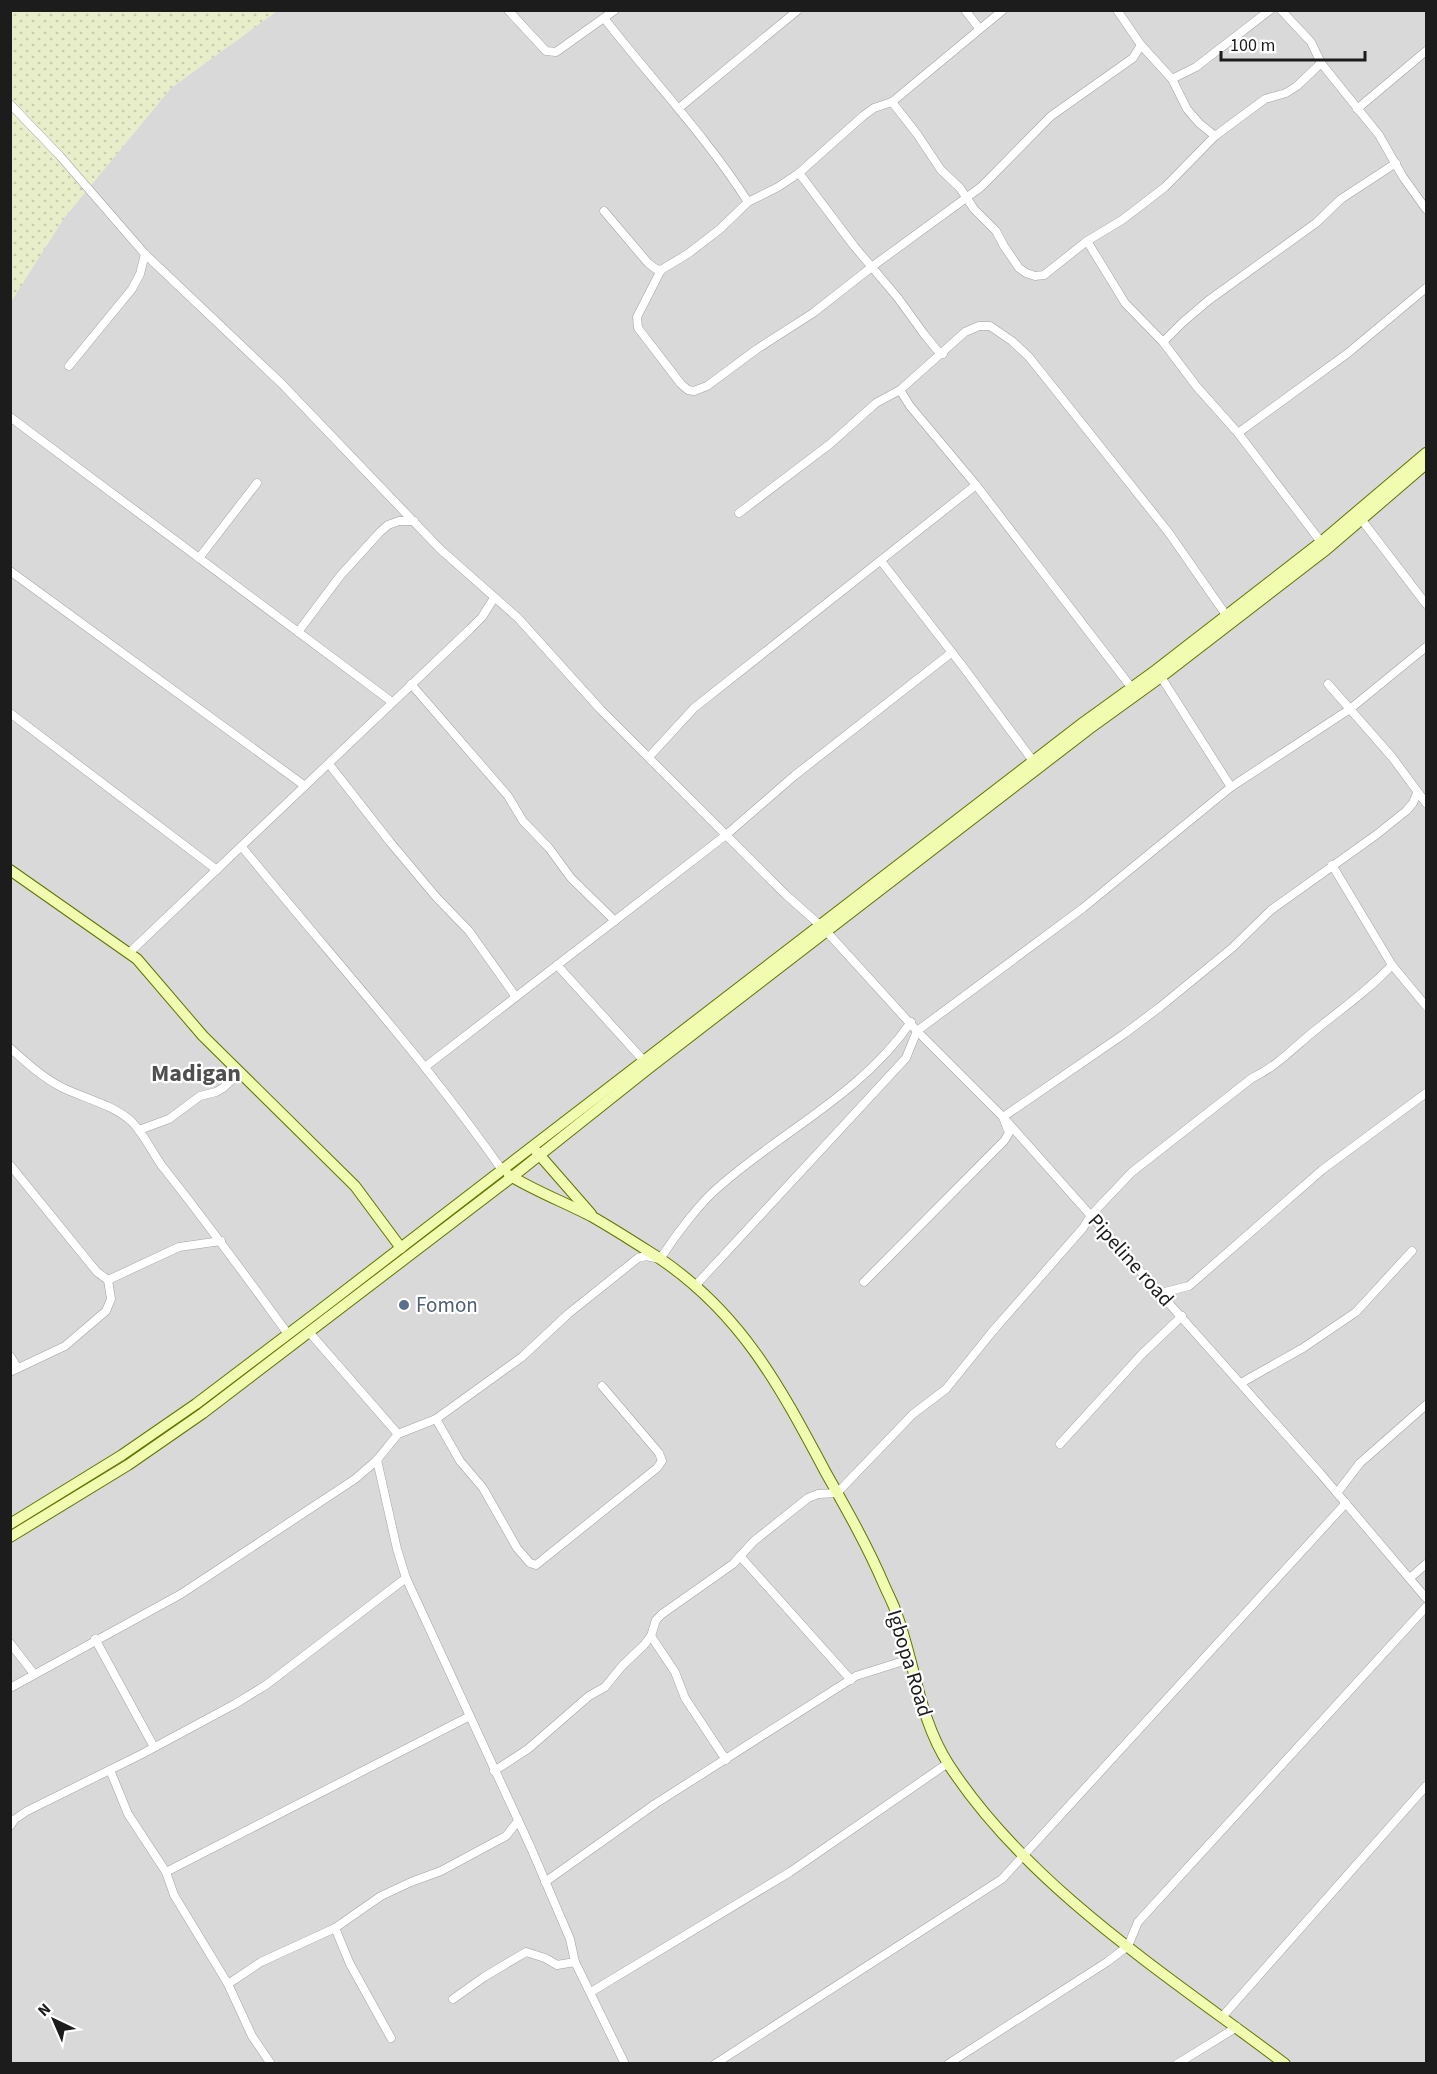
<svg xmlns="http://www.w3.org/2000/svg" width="1437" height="2074" font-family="'Source Sans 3',sans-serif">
<defs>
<pattern id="farmland-dots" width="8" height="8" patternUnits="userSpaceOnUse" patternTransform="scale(1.5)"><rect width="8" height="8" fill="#e8eeca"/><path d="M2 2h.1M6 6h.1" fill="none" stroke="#c6ccad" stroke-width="1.8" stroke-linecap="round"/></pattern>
</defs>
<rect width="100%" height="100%" fill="#eeebe1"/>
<path fill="#dad9d9" d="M277,11H1426V2063H11L10,302L64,218L171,88Z"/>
<path fill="url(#farmland-dots)" d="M11,11H277L171,88L64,218L11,302Z"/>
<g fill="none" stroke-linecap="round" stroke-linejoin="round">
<defs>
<g id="street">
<path d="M508,10L546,51L556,52L615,10"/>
<path d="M965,10L979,28"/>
<path d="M1117,10L1141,45L1172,79L1187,109L1199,123L1215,136"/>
<path d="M1281,10L1311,42L1321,63L1379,135L1403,177L1426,209"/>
<path d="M604,18C652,80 706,136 748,202"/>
<path d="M1172,79L1196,67L1270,10"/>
<path d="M892,102L917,134L941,170L960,188L974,209L996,231L1004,246L1019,268L1026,273L1035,276L1044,275L1087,241L1122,220L1165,187L1215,136L1265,99L1286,93L1297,86L1321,63"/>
<path d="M10,104L60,156L145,254L281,383L440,549L518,618L601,710L785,894L821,926"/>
<path d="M679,108L798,10"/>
<path d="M1357,109L1426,51"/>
<path d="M799,173L854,246L898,298L924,334L937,350L943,354"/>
<path d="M604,211L648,263L656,269L661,270L689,253L720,229L748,202L778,187L799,173L863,116L874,108L892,102L1003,10"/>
<path d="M1087,241L1125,303L1163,342L1197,387L1238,433L1321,542"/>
<path d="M661,270L637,317L638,328L681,384L688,390L694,391L707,386L757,349L813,313L873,266L981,187L1051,116L1133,58L1141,45"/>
<path d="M1163,342L1183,322L1209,300L1316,223L1341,199L1396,163"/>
<path d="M69,366L132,289L140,274L145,254"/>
<path d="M900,390L965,332L979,326H990L1012,341L1029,357L1049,382L1169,533L1226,615"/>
<path d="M10,417L392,702"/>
<path d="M1238,433L1348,353L1426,288"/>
<path d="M739,513L830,444L876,403L900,390L910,406L976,485L1131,687"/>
<path d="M1361,519L1426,604"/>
<path d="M199,558L257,483"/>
<path d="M881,561L964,668L1033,761"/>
<path d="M10,571L305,786"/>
<path d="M298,632L340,576L380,532L388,525L399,521H414"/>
<path d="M1161,677L1231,787"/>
<path d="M411,684L508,796L523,821L549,848L571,878L615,921"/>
<path d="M1328,684L1392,757L1426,803"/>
<path d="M10,713L217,870"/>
<path d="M649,757L694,708L976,485"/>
<path d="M329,764L390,842L437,898L469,931L516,997"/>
<path d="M242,847C329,954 423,1057 502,1170"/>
<path d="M1332,865L1392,965L1426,1006"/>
<path d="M827,932L917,1031L1003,1117L1320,1473L1426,1598"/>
<path d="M129,953L470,629L482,617L494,598"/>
<path d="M557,965L644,1061"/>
<path d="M10,1048C26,1062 42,1077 61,1087C83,1098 112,1104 131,1121C142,1131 152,1152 162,1166C206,1221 247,1278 288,1334"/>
<path d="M425,1067L726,835L794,776L951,653"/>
<path d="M139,1130L169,1119L200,1096L216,1092L223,1088L240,1072"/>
<path d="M10,1165L97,1272L108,1280L179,1247L221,1241"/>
<path d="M864,1282L1004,1141L1009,1133L1003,1117L1124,1034L1160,1007L1232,948L1271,910L1376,835L1406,811L1413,803L1417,793"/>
<path d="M695,1286L906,1058L917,1031L1083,908L1231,787L1350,709L1426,647"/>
<path d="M1161,1293L1189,1286L1322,1170L1426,1093"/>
<path d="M309,1332L398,1434"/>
<path d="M10,1356L17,1367"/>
<path d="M10,1372L65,1346L106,1311L111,1299L108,1280"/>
<path d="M1241,1383L1303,1348L1356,1312L1412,1251"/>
<path d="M436,1419L460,1461L483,1488L517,1548L530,1563L536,1565L657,1468L662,1461L659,1453L602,1386"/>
<path d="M1060,1444L1142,1354L1182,1316"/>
<path d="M377,1460L397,1549L406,1578L531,1848L570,1939L575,1962L625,2064"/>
<path d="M1337,1493L1360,1463L1426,1405"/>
<path d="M740,1556L851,1680"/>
<path d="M1410,1578L1426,1564"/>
<path d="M651,1636L675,1672L685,1698L726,1760"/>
<path d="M95,1639L154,1747"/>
<path d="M10,1643L34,1674"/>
<path d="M10,1688L181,1594L355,1479L377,1460L398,1434L436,1419L522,1357L568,1314L638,1258L646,1256L660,1259C675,1236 700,1202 721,1185C784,1130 862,1093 911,1022"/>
<path d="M110,1770L128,1814L166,1872L174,1895L228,1984L252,2036L271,2064"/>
<path d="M494,1771L528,1749L589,1696L605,1687L622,1666L644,1645L651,1636L656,1620L662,1614L733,1564L754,1541L808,1498L818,1494L837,1493L913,1414L946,1389L992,1332L1083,1228L1091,1215L1132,1172L1252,1078C1278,1066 1296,1045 1318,1028C1344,1007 1370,989 1392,965"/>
<path d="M10,1826L15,1819L27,1811L142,1754L235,1704L266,1685L406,1578"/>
<path d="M166,1872L470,1716"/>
<path d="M545,1882L655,1804L856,1676L910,1659"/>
<path d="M335,1928L350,1964L391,2038"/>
<path d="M228,1984L261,1962L335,1928L381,1896L411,1882L441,1871L506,1836L518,1821"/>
<path d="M591,1992L790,1872L948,1763"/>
<path d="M453,1999L484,1977L526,1952L545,1958L557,1965L575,1962"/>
<path d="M1222,2017L1426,1786"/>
<path d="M715,2064L1002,1879L1346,1503"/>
<path d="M948,2064L1107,1962L1128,1946L1138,1922L1426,1607"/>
<path d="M1177,2064L1237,2027"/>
</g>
<g id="secondary">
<path d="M10,870L137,959L203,1036L355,1186L401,1248"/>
<path d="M536,1151L591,1214"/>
<path d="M509,1175C535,1191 564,1202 591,1216C614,1229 637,1244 659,1258C742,1314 780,1387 826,1473C847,1510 868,1547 885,1587C889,1596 894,1605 897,1615C915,1664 919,1719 949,1765C1029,1888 1169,1976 1285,2064"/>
<path d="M10,1524L122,1455L196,1404L320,1310L1084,722L1156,670L1321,542L1426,453"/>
<path d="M10,1537L128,1465L203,1413L512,1177L649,1068L1089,729L1161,677L1327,549L1426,464"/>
</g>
</defs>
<use href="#street" stroke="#a3a3a3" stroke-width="9"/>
<use href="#secondary" stroke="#5d7600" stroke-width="12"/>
<use href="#street" stroke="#fff" stroke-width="8"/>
<use href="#secondary" stroke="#f1fcb0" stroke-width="10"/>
</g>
<circle fill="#5c6f8a" stroke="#fff" stroke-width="2" cx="404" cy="1305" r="6"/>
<g text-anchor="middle" stroke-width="4.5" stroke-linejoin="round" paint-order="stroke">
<g font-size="21" fill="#1c1c1c" stroke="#fff">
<text transform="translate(1131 1260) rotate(48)" y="7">Pipeline road</text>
<text transform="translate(910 1663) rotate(73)" y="7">Igbopa Road</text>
</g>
<g font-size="21" fill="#4e5e75" stroke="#fff" text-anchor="start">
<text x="416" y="1312">Fomon</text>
</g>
<g font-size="24" font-weight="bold" fill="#4f4f4f" stroke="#fff">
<text x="196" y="1081">Madigan</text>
</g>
</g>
<rect width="1437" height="2074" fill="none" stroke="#1c1c1c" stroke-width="24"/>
<g transform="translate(54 2020) rotate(316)" stroke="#ffffff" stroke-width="4.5" paint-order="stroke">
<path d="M0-4.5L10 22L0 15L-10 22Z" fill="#1c1c1c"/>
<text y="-9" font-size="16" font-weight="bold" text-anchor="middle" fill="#1c1c1c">N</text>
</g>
<path d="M1221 51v9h144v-9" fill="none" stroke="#1c1c1c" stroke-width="3"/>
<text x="1230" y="51" font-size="18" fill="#1c1c1c" stroke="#ffffff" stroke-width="4.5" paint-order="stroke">100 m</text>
</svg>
